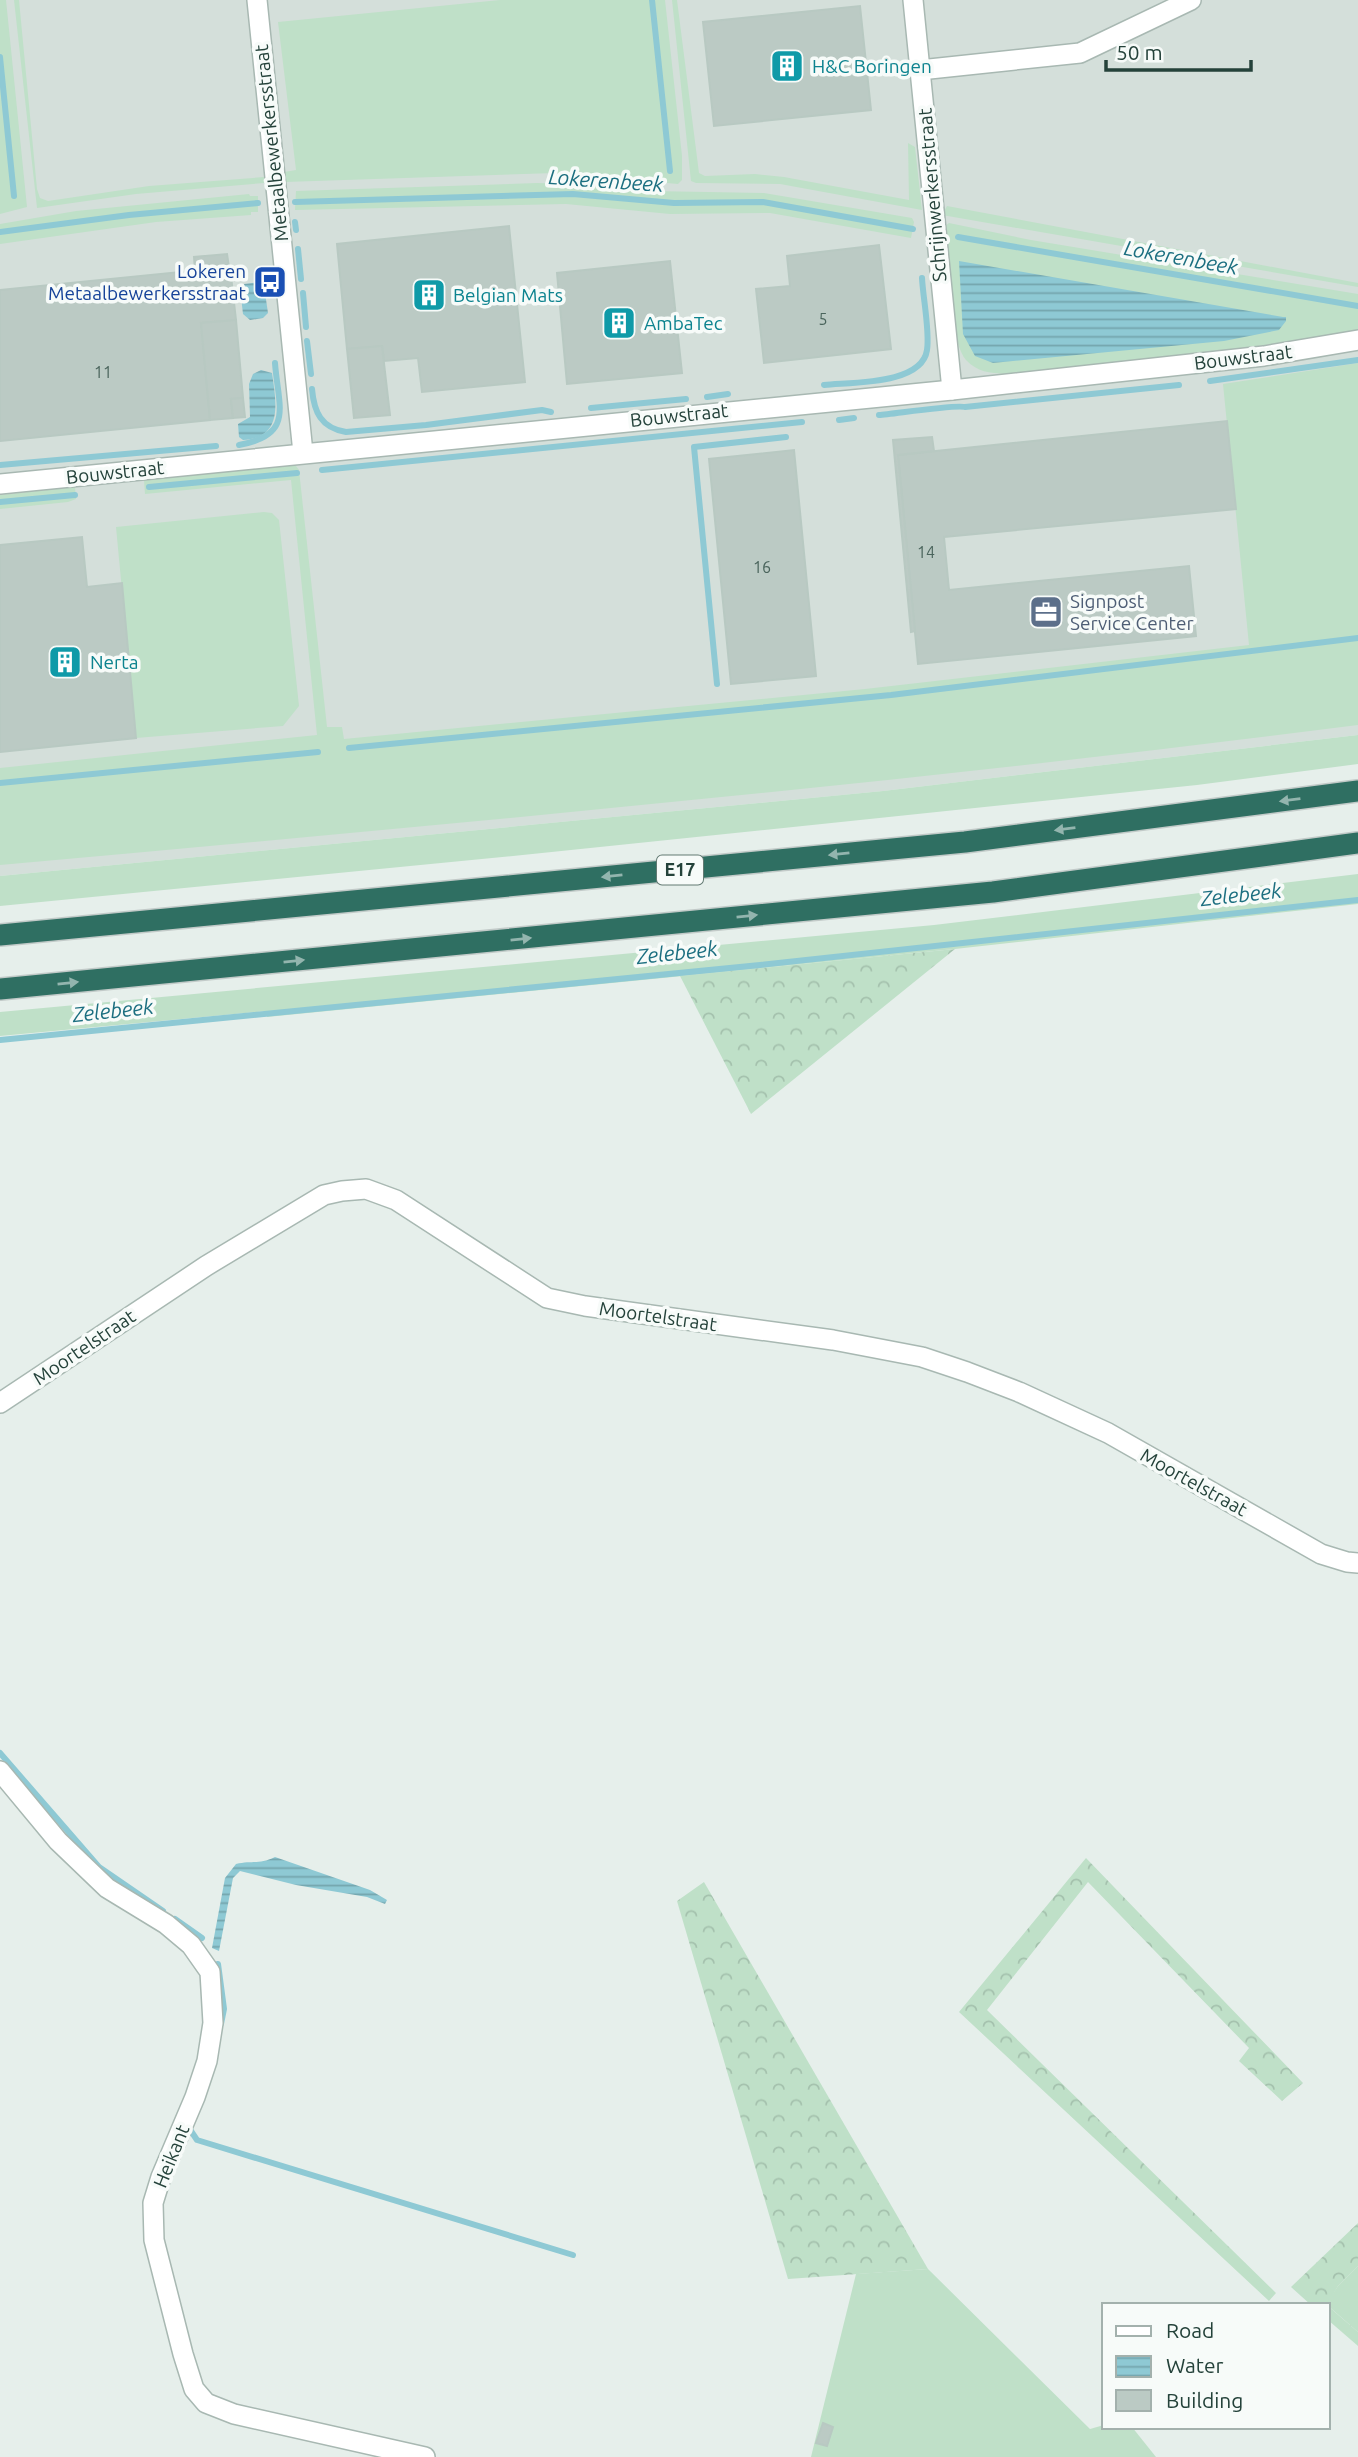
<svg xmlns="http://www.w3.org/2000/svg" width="1358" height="2457" font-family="Ubuntu,sans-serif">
<defs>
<pattern id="forest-crowns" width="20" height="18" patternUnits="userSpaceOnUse" patternTransform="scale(1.75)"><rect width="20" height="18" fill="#bfe0c8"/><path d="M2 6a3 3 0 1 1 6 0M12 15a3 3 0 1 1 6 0" fill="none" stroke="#a4c1ad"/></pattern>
<pattern id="water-rules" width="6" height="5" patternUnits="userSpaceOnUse" patternTransform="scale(1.75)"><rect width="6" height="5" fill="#8ec9d4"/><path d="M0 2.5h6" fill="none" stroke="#74a5ad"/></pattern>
</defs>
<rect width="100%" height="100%" fill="#e6efeb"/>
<path fill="#d4dfda" d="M0,0H1358V735L883,791L0,876Z"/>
<g fill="#bfe0c8">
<path d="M0,0H6L27,207L0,214Z"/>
<path d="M14,0H19L37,189L40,198L48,201L149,186L264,177V183L136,194L37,208Z"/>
<path d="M500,0H665L682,156V180L678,184L555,173L285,182L284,172L296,170L278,22Z"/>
<path d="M672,0H677L699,173L705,176L755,174L784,177L909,200L908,143L915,147L922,210L780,184L696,183L691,181Z"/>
<path d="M537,183L576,184L651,191L764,193L912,218L914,222L911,238L770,213L670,214L566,204L295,210L296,191Z"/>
<path d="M249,194L250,196H258V212H251V215L156,222L0,244V224L76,211Z"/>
<path d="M947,206L1358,283V287L942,215Z"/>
<path d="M949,223L1031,240L1358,294V332L1193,355L1005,374C990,373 977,372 966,360C949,340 947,256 944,227Z"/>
<path d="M1358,363V725C907,783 453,824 0,865V768L317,735L291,480L145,494L144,480L290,465L296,466L299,470L327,727H342L344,739L865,689L1249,645L1223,384Z"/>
<path d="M75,487L76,499L68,502L0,509V495Z"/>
<path d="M264,512L272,513L279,520L299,706L283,726L136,738L116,527Z"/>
<path d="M1358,735V764L1197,785L513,856L0,906V876L883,791Z"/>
<path d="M1358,874V904L955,949L267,1017V1011L0,1036V1012L934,925Z"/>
<path d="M1358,2266V2332L1326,2304L1338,2286Z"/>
<path d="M928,2269L1090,2429L1104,2425V2427H1132L1156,2457H811L856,2274Z"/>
</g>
<g fill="url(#forest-crowns)">
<path d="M955,949L751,1114L680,976Z"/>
<path d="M1086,1858L1303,2083L1282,2101L1239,2061L1249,2048L1088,1882L987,2010L1276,2293L1269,2301L959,2012Z"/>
<path d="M704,1882L928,2269L788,2279L677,1901Z"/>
<path d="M1358,2223V2266L1338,2286L1327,2305H1311L1291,2287Z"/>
<path d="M1328,2306L1358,2332V2346L1328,2320Z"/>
</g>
<g fill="url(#water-rules)">
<path d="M959,261L1283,317H1286V321L1279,330L1224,341L993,363L975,356L963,334Z"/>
<path d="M259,282L264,286L268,313L263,318L250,320L243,314L240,288L244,284Z"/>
<path d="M261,370L272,373C276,401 284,438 243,440L239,437L238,424L250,417L249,384L253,374Z"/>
<path d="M275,1857L370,1890L387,1900L385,1904L367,1897L296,1885L240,1871L233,1878L219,1951L212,1948L225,1878L236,1864C252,1860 259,1865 275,1857Z"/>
</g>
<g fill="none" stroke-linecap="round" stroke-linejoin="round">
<g stroke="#8ec9d4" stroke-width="6">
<path d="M652,0L670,171"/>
<path d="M0,57L14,196"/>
<path d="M295,202L573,194L674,203L763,202L913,229"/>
<path d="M295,222L296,230"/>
<path d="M0,232L129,215L258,203"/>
<path d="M958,237L1358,306"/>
<path d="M298,249L301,279"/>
<path d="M303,293L306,327"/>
<path d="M307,341L311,374"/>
<path d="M1210,381L1358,360"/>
<path d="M824,385C851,382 922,385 927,350C930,332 923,298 922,278"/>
<path d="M312,389C314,412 321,428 346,432L426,425L542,410L551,412"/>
<path d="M707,397L728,394"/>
<path d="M591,408L686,399"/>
<path d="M879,415C893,414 957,404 965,407L1179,385"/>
<path d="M839,420L854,418"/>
<path d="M239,445C295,435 278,406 275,363"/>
<path d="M0,465L216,446"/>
<path d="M322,470L802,422"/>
<path d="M149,487L297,473"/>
<path d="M0,502L75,495"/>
<path d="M717,684L694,447L786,437"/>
<path d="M349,748L891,695L1358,638"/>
<path d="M0,783L318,752"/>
<path d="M0,1040L760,965L1358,900"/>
<path d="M0,1753L99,1867L163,1911"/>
<path d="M175,1919L202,1938"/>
<path d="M218,1964L224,2009L221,2024"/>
<path d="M191,2124L189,2128L197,2140L573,2255"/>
</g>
</g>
<g fill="#bbcac4" stroke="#b8c9c2" stroke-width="2">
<path d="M860,6L871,110L714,126L703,22Z"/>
<path d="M509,226L525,382L422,392L418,358L384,361L382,346L347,349L337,244Z"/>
<path d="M879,245L891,349L764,363L756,289L790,286L787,256Z"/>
<path d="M227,254L229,267L195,270L194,257Z"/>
<path d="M670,261L682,373L567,384L557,273Z"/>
<path d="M230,267L236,320L201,323L210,420L0,441V290Z"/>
<path d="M236,320L243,398L231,399L233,418L210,420L201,323Z"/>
<path d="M382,346L390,415L354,418L347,349Z"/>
<path d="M243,398L245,417L233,418L231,399Z"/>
<path d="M1227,421L1236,509L944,537L949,590L1189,566L1196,636L918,664L898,455Z"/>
<path d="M932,437L934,451L898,455L915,631L911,632L893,440Z"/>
<path d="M794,450L816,676L731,684L709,459Z"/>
<path d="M82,537L87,587L122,583L136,738L0,752V545Z"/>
<path d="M823,2423L833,2427L827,2446L816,2443Z"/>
</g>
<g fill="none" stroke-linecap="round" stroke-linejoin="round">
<defs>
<g id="minor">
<path d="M257,0L303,453"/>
<path d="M913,0L952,390"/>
<path d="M920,70L1080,53L1191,0"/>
<path d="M0,484L952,390L1264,356L1358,340"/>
<path d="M0,1403L206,1266L324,1195L342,1191L366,1189L396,1200L547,1298L585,1306L833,1340L922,1357L967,1372L1019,1392L1108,1433L1321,1554L1347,1562L1358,1563"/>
<path d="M0,1771L58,1841L107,1888L166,1924L191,1945L210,1972L213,2023L207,2061L195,2097L161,2177L153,2203L154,2240L183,2354L194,2389L206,2403L234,2414L425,2457"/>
</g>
<g id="motorway">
<path d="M0,935L965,842L1358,791"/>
<path d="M0,989L993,892L1358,843"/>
</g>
</defs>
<use href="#minor" stroke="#a8b8b2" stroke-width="22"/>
<use href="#motorway" stroke="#c2cac8" stroke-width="24"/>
<use href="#minor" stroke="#fff" stroke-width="19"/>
<use href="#motorway" stroke="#2f6f62" stroke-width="21"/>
</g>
<defs><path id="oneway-solid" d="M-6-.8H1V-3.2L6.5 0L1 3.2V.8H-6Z" transform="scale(1.75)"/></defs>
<g fill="#93b5ae">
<use href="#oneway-solid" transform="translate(1290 800) rotate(173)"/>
<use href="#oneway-solid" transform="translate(1065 829) rotate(173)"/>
<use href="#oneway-solid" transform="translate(839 854) rotate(174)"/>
<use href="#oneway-solid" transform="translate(612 876) rotate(174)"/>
<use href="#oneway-solid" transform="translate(747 916) rotate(-6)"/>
<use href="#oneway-solid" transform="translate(521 939) rotate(-6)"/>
<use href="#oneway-solid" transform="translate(294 961) rotate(-6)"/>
<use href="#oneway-solid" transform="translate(68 983) rotate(-6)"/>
</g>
<defs>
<symbol id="building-square" viewBox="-11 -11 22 22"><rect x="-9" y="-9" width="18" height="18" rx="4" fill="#0f9aa8" stroke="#f7fbf9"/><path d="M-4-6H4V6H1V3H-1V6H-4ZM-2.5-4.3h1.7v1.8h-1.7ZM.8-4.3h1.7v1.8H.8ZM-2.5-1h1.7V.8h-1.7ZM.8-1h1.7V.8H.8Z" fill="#fff"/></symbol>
<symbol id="bus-square" viewBox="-11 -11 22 22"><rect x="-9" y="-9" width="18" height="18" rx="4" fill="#1a4fb4" stroke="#f7fbf9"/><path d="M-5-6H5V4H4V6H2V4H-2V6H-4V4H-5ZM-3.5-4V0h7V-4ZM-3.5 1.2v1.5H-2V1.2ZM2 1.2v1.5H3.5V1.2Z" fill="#fff"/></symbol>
<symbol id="office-square" viewBox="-11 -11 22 22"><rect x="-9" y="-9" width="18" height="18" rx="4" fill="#5c6f8a" stroke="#f7fbf9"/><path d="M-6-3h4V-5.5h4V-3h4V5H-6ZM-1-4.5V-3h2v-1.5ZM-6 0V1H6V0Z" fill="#fff"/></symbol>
</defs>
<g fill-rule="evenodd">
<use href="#building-square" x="768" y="47" width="38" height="38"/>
<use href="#bus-square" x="251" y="263" width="38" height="38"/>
<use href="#building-square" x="410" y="276" width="38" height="38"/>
<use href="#building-square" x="600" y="304" width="38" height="38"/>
<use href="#office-square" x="1027" y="593" width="38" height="38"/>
<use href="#building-square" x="46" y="643" width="38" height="38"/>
</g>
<g text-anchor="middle" stroke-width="7" stroke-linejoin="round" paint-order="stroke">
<g font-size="16" fill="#4a645c">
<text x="823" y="325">5</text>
<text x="103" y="378">11</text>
<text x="926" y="558">14</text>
<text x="762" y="573">16</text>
</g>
<rect fill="#f7fbf9" stroke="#637a73" stroke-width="2" x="657" y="855.5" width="46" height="29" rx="5"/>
<g font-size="18" font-weight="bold" fill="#24423a">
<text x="680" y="876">E17</text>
</g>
<g font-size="19" fill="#0d838f" stroke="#f7fbf9" text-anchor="start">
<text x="812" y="73">H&amp;C Boringen</text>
<text x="453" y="302">Belgian Mats</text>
<text x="644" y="330">AmbaTec</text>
<text x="90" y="669">Nerta</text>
</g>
<g font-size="19" fill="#24423a" stroke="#f7fbf9">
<text transform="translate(271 143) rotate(-96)" y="7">Metaalbewerkersstraat</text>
<text transform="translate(932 195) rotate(-95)" y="7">Schrijnwerkersstraat</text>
<text transform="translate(1243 357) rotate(-7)" y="7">Bouwstraat</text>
<text transform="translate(679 415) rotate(-6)" y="7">Bouwstraat</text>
<text transform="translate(115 472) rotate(-6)" y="7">Bouwstraat</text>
<text transform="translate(658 1316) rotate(8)" y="7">Moortelstraat</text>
<text transform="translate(84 1347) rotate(-34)" y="7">Moortelstraat</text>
<text transform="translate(1194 1482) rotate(29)" y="7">Moortelstraat</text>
<text transform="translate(171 2156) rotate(-68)" y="7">Heikant</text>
</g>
<g font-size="19" fill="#164399" stroke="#f7fbf9" text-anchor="end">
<text x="246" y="278">Lokeren<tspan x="246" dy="22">Metaalbewerkersstraat</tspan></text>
</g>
<g font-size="19" fill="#4e5e75" stroke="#f7fbf9" text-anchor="start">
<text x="1070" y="608">Signpost<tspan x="1070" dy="22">Service Center</tspan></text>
</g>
<g font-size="21" font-style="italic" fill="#1c6f80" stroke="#f7fbf9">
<text transform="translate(606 181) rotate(4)" y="7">Lokerenbeek</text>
<text transform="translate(1181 258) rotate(10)" y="7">Lokerenbeek</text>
<text transform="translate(1241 895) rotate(-6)" y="7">Zelebeek</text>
<text transform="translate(677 953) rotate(-6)" y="7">Zelebeek</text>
<text transform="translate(113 1011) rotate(-6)" y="7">Zelebeek</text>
</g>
</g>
<rect x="1102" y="2303" width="228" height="126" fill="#f7fbf9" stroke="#a3b1ad" stroke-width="2"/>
<rect x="1116" y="2326" width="35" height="10" fill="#ffffff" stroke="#a3b1ad" stroke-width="2"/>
<text x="1166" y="2338" font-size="21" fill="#24423a">Road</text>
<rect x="1116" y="2356" width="35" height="21" fill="url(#water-rules)" stroke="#a3b1ad" stroke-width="2"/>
<text x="1166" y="2373" font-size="21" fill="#24423a">Water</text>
<rect x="1116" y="2390" width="35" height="21" fill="#bbcac4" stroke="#a3b1ad" stroke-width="2"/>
<text x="1166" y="2408" font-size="21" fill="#24423a">Building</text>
<path d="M1106 60v10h145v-10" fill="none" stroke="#24423a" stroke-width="3.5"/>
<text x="1116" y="60" font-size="21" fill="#24423a" stroke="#f7fbf9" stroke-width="5" paint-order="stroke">50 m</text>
</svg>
